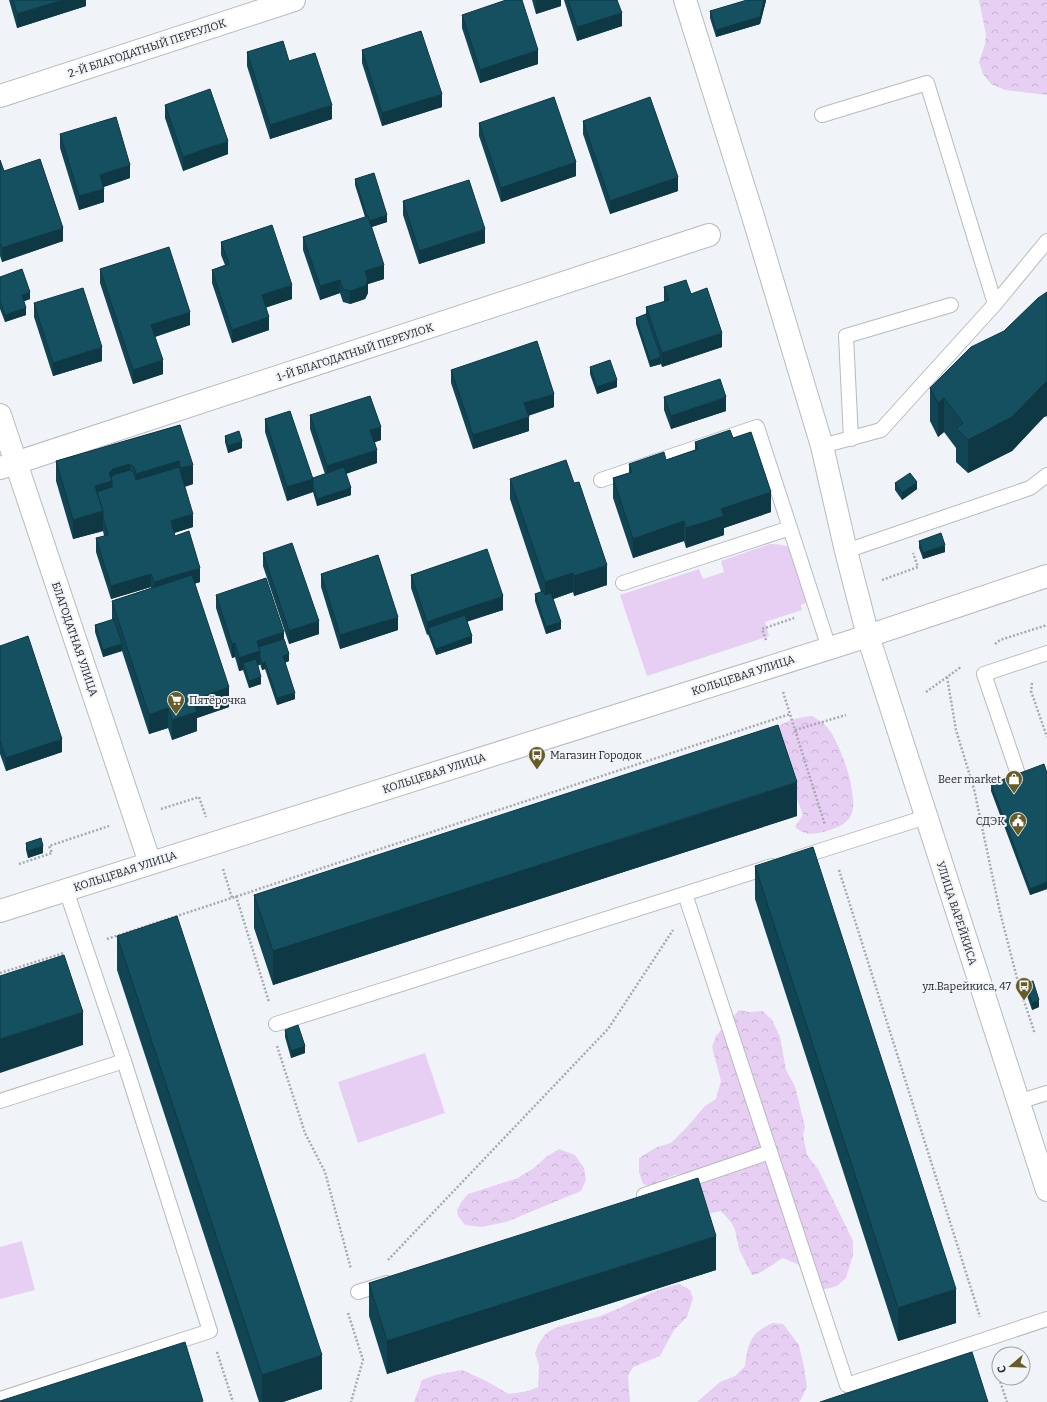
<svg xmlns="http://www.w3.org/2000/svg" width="1047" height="1402" font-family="Bitter,serif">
<defs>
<pattern id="forest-crowns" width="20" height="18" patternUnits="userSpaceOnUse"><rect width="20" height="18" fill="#e7cff4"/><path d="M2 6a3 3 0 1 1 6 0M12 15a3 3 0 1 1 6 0" fill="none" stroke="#c6b2d1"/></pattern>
</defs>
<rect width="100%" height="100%" fill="#f0f4f8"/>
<g fill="#e7cff4">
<path d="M770,544C779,544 785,545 793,549L810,601L801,605L802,610L765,622L769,636L647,676L620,595L699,569L703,579L724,572L721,561Z"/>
<path d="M425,1053L445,1113L358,1143L338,1082Z"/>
<path d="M22,1241L35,1290L0,1299V1247Z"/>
</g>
<g fill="url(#forest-crowns)">
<path d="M979,0H1047V95L1005,90L991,84L983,74L979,62L985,44L986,35Z"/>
<path d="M812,716C817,719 823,722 827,727C840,742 858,793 852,813C848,825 834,829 823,832C810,835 805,835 795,827L803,815L785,766L770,732C785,721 794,718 812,716Z"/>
<path d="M739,1010L748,1012L763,1011L772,1020L780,1037L786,1070L795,1086L805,1127L803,1135L807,1155L818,1169L853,1241V1255L846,1278L837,1286L826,1289L811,1290L807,1284L799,1265L783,1258C773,1263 763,1274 752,1275L739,1249L735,1230L731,1222L721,1211L702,1215L690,1176L686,1173L674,1175L651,1186L643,1184L639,1172V1158L657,1147L671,1143L687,1127L705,1106L716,1099L721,1081L712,1047L716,1036Z"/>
<path d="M559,1149L575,1155L584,1168L586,1180L581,1191L506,1222L482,1227L465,1225L458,1216L457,1210L462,1201L468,1194L518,1178L534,1168L546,1157Z"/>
<path d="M680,1284L690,1290L693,1298L687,1317L674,1330L660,1356L633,1367L628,1376L630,1402H414L422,1380L435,1375L462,1370L486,1381L509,1394L528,1391L538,1387L539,1365L535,1353C538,1345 541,1338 548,1332C561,1323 588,1321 603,1315C629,1305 653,1289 680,1284Z"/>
<path d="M773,1323L783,1324L799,1345L804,1367L807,1387L800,1401L799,1402H697L720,1382L735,1376L745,1366C748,1344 750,1332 773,1323Z"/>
</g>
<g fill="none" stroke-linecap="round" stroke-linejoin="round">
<defs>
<g id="service">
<path d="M822,115L927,83L995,304"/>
<path d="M851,439L846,336L951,305"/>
<path d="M822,446L881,430L995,304L1047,241"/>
<path d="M601,480L757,427L790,528"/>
<path d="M846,551L1030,488L1047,475"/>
<path d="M623,583L790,528L829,648"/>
<path d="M1017,771L984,674L1047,653"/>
<path d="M797,858L926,817"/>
<path d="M685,894L847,1385L1047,1319"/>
<path d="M276,1024L772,866"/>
<path d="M0,1101L124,1061"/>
<path d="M1018,1102L1047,1093"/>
<path d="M644,1195L770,1152"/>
<path d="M358,1292L387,1283"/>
<path d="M0,1399L210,1331L124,1061L66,890"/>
</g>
<g id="minor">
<path d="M685,0L752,213L822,446L846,551L868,636"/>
<path d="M0,96L294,0"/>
<path d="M0,415L150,863"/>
<path d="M0,468L709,235"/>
</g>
<g id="tertiary">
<path d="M868,636L1047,1190"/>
<path d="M0,911L868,636L1047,576"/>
</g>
</defs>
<use href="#service" stroke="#b7babe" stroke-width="16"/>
<use href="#minor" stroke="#b7babe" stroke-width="24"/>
<use href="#tertiary" stroke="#b7babe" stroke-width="24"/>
<g stroke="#a7aaad" stroke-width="2.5" stroke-dasharray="2 2" stroke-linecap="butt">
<path d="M882,580L918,567L913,553"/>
<path d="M766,640L762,629L794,618"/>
<path d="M995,644L1000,640L1047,625"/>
<path d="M947,677L956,730L974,789L1000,912L1019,986L1035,1034"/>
<path d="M1032,683L1031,691L1047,737"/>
<path d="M783,692L825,825"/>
<path d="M926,692L961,667"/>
<path d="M795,730L846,715"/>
<path d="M161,809L199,797L206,817"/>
<path d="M19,864L52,853L49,846L109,826"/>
<path d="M223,869L232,898"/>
<path d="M839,870L980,1317"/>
<path d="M236,896L269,1002"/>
<path d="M107,939L790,714"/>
<path d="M0,973L64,953"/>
<path d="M277,1046L305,1133L325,1172L351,1269"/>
<path d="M388,1260L608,1029L673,930"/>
<path d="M348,1313L363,1360L351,1402"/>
<path d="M217,1352L233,1402"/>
<path d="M994,1360L999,1377"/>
<path d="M999,1378L1007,1402"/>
</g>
<use href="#service" stroke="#fff" stroke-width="14"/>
<use href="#minor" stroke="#fff" stroke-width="22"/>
<use href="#tertiary" stroke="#fff" stroke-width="22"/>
</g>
<g fill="#114553">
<path d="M9,0H86V6L17,28Z"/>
<path d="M532,0H561V6L536,14Z"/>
<path d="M564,0H617L622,26L577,41Z"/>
<path d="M766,0L760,24L716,37L710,18V11Z"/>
<path d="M462,15L538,64L480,83L462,28Z"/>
<path d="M362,50L442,107L382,126L362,63Z"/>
<path d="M247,52L289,61L332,119L270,139L247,66Z"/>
<path d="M165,105L228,154L183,171L165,118Z"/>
<path d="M583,121L678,191L610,214L583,134Z"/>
<path d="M479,123L576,176L501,202L479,136Z"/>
<path d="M60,134L130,178L104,187V202L79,210L60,148Z"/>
<path d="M0,160L4,171L63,241L2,262L0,256Z"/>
<path d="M355,179L387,222L371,227L384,279L368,284V293L365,299L350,304L343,302L340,293L320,300L303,250V237L365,217L355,185Z"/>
<path d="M403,201L485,243L419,264L403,215Z"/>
<path d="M221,242L292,299L266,307L269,330L232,343L212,283V270L225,265L221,255Z"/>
<path d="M100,269L190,325L155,337L163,374L133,384L100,283Z"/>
<path d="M0,277L30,299L24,301L26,315L5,322L0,309Z"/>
<path d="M664,287L691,294L722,347L662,367L661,364L650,367L636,324V318L646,314V307L664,302Z"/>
<path d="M1047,292V416L1044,417L1012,451L968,473L956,462V448L944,432L938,437L930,421V388L1004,331Z"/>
<path d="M34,303L102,361L53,376L34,317Z"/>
<path d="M590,367L617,387L597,394L590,374Z"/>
<path d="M451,370L554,407L528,416L529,431L473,449L451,383Z"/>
<path d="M664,397L726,411L671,429L664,410Z"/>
<path d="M310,415L381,440L375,442L377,463L346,474L351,495L317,506L313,492L287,501L265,432V419L313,478L325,474L310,429Z"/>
<path d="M180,425L193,484L184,487L193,527L174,533L175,536L200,582L194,584L229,707L197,718V731L172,740L168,728L149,734L122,651L103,657L95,632V625L112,620V601L151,588V587L111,599L96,552V538L104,536L103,531L73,539L56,481V461Z"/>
<path d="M225,436L242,448L228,453L225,442Z"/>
<path d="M733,438L771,512L724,528V535L686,548L684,541L633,558L613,498V478L629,473V464L666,460L695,450V442Z"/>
<path d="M510,479L607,585L574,596L573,592L553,599L561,629L546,634L535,601V594L541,592L510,499Z"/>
<path d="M895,483L917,489L902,500L895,490Z"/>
<path d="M919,541L945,552L923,559L919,548Z"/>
<path d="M263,553L319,634L289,644L263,566Z"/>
<path d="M321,574L398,630L340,649L321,587Z"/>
<path d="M411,575L503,610L467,621L472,643L436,655L428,634L427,635L411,588Z"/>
<path d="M216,595L284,639L289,661L285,663L295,699L277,705L265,669L262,670L260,664V665H258L261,684L249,688L243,670L239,671L235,657L232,658L216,608Z"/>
<path d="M0,646L62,752L6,771L0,754Z"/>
<path d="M1047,773V889L1030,895L991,791V784Z"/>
<path d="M797,816L273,985L254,928V895Z"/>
<path d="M26,843L43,853L28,858L26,850Z"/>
<path d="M755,866L956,1323L898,1341L755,899Z"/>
<path d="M117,936L322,1389L283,1402H259L117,970Z"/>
<path d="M1025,983L1039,1007L1032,1010L1025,990Z"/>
<path d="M285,1030L305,1053L291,1058L285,1037Z"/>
<path d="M716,1270L387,1374L369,1316V1283Z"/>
</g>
<g fill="#0e3843">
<path d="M63,0H86V6L17,28V14Z"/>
<path d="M536,0H561V6L536,14Z"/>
<path d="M764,0H766V1L760,24L716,37V30Z"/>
<path d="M622,13V26L577,41V27Z"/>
<path d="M538,50V64L480,83V70Z"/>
<path d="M442,94V107L382,126V113Z"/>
<path d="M332,105V119L270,139V125Z"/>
<path d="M228,141V154L183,171V157Z"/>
<path d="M576,162V176L501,202V188Z"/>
<path d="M130,165V178L100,188V175Z"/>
<path d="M678,177V191L610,214V201Z"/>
<path d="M104,189V202L79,210V196Z"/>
<path d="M387,215V222L369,228V221Z"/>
<path d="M63,228V241L2,262V248Z"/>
<path d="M485,229V243L419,264V251Z"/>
<path d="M384,265V279L368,284V293L365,299L350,304V291L365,271Z"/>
<path d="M340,280V293L320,300V286Z"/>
<path d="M292,285V299L262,309V295Z"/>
<path d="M30,292V299L22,302V295Z"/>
<path d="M26,308V315L5,322V315Z"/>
<path d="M190,312V325L151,338V325Z"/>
<path d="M269,317V330L232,343V330Z"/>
<path d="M722,333V347L662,367V353Z"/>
<path d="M102,347V361L53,376V363Z"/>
<path d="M661,357V364L650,367V361Z"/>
<path d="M163,360V374L133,384V370Z"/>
<path d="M617,380V387L597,394V387Z"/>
<path d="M1047,382V416L1044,417L1012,451L968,473V440L1044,384Z"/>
<path d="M554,394V407L524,417V403Z"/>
<path d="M726,397V411L671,429V416Z"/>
<path d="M944,398V432L938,437V403Z"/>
<path d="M529,417V431L473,449V435Z"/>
<path d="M381,427V440L370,444V430Z"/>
<path d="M242,441V448L228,453V446Z"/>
<path d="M377,450V463L327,480V466Z"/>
<path d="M179,461V480L136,493V474Z"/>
<path d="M130,464V484L99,504L95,486L109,473L113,469Z"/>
<path d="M193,465V484L181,488V468Z"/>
<path d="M313,479V492L287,501V487Z"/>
<path d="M917,482V489L902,500V493Z"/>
<path d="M351,488V495L317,506V499Z"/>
<path d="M771,492V512L724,528V535L686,548V528L721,509Z"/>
<path d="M103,511V531L73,539V520Z"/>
<path d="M193,514V527L171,534V521Z"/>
<path d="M684,521V541L633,558V539Z"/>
<path d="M945,545V552L923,559V553Z"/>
<path d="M607,565V585L574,596V576Z"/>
<path d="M200,568V582L154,596V582Z"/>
<path d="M573,573V592L545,602V582Z"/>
<path d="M151,574V587L111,599V586Z"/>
<path d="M503,596V610L430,634L428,628V634L427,635V622Z"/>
<path d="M398,617V630L340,649V635Z"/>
<path d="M319,621V634L289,644V631Z"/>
<path d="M561,622V629L546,634V627Z"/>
<path d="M284,632V646L260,654V665L245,669L243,663V670L239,671V658L257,641Z"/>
<path d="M472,636V643L436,655V649Z"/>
<path d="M235,643V657L232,658V644Z"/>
<path d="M122,644V651L103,657V650Z"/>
<path d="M289,654V661L283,663V656Z"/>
<path d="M265,662V669L262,670V664Z"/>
<path d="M261,677V684L249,688V681Z"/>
<path d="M229,687V707L197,718V731L172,740V720L193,700Z"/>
<path d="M295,693V699L277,705V698Z"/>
<path d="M168,708V728L149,734V715Z"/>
<path d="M62,739V752L6,771V758Z"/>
<path d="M797,782V816L273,985V951Z"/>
<path d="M43,846V853L28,858V851Z"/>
<path d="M1047,882V889L1030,895V889Z"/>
<path d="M1039,1000V1007L1032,1010V1003Z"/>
<path d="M83,1012V1045L0,1073V1039Z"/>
<path d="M305,1046V1053L291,1058V1051Z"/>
<path d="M716,1236V1270L387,1374V1341Z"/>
<path d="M956,1289V1323L898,1341V1308Z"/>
<path d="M322,1355V1389L283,1402H262V1375Z"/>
</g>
<g fill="#145060" stroke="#0e3843">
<path d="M13,0H63L17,14Z"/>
<path d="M506,0H522L538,50L480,70L462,15Z"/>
<path d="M568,0H617L622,13L577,27Z"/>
<path d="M747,0H764L760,17L716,30L710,11Z"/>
<path d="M421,31L442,94L382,113L362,50Z"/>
<path d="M283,41L289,61L315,53L332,105L270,125L247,52Z"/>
<path d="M210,89L228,141L183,157L165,105Z"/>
<path d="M554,97L576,162L501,188L479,123Z"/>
<path d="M650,97L678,177L610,201L583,121Z"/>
<path d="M116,117L130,165L100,175L104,189L79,196L60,134Z"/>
<path d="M40,159L63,228L2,248L0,243V160L4,171Z"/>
<path d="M374,173L387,215L369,221L368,216H367L355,179Z"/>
<path d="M469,180L485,229L419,251L403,201Z"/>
<path d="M368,216L384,265L365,271L368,279L365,286L350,291L343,289L340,280L320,286L303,237Z"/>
<path d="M272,225L292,285L262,295L269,317L232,330L212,270L229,264L221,242Z"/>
<path d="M169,247L190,312L151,325L163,360L133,370L100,269Z"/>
<path d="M22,269L30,292L22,295L26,308L5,315L0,302V277Z"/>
<path d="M686,280L691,294L707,288L722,333L662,353L646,307L669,300L664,287Z"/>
<path d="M83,288L102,347L53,363L34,303Z"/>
<path d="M1047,292V382L1044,384L1012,417L968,440L956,428L963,423L944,398L938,403L930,388L971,347L1004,331L1038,298Z"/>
<path d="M646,314L661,357L650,361L636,318Z"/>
<path d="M537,341L554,394L524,403L529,417L473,435L451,370Z"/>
<path d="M610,360L617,380L597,387L590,367Z"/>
<path d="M720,379L726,397L671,416L664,397Z"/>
<path d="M370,396L381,427L370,430L377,450L327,466L310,415Z"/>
<path d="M290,411L313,479L287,487L265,419Z"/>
<path d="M180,425L193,465L181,468L179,461L136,474L134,467L130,464L113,469L109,473L112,481L95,486L103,511L73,520L56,461Z"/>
<path d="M730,430L733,438L751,432L771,492L721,509L724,516L686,528L684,521L633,539L613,478L632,472L629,464L664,452L666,460L698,449L695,442Z"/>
<path d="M239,431L242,441L228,446L225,436Z"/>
<path d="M566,460L574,483L579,482L607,565L574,576L573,573L545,582L510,479Z"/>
<path d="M179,467L193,514L171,521L175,536L189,531L200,568L154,582L151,574L111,586L96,538L108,535L103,518V511L97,492L112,487V481L111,478L113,475L130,470L134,473L136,480Z"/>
<path d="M344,467L351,488L317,499L313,486V478Z"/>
<path d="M910,473L917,482L902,493L895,483Z"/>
<path d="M941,533L945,545L923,553L919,541Z"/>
<path d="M292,543L319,621L289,631L263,553Z"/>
<path d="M487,549L503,596L427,622L411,575Z"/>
<path d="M378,555L398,617L340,635L321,574Z"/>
<path d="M192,575L229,687L193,700L197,712L172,720L168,708L149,715L112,601Z"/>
<path d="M266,578L284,632L257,641L260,651L239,658L235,643L232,644L216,595Z"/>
<path d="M543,591L545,595L551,593L561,622L546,627L535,594Z"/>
<path d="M465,615L472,636L436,649L428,628Z"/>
<path d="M114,619L122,644L103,650L95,625Z"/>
<path d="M28,636L62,739L6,758L0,741V646Z"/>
<path d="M284,639L289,654L283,656L295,693L277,698L265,662L262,664L260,657V651L258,647Z"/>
<path d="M256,659L261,677L249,681L243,663Z"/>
<path d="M778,725L797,782L273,951L254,895Z"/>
<path d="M1044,764L1047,773V882L1030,889L991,784Z"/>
<path d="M41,838L43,846L28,851L26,843Z"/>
<path d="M813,847L956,1289L898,1308L755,866Z"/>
<path d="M177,916L322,1355L262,1375L117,936Z"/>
<path d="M64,955L83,1012L0,1039V976Z"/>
<path d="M1033,981L1039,1000L1032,1003L1025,983Z"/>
<path d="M298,1025L305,1046L291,1051L285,1030Z"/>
<path d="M698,1178L716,1236L387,1341L369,1283Z"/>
<path d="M185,1342L203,1401L200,1402H0V1401Z"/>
<path d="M972,1352L988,1402H820Z"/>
</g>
<defs>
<symbol id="supermarket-pin" viewBox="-11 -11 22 30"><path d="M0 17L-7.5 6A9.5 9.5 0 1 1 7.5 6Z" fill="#675c28" stroke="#f0f4f8"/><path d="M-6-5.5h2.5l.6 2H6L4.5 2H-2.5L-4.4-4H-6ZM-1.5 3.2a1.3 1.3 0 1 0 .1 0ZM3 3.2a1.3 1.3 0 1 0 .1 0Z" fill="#fff"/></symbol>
<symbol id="bus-pin" viewBox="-11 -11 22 30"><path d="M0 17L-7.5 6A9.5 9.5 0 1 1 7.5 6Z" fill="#675c28" stroke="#f0f4f8"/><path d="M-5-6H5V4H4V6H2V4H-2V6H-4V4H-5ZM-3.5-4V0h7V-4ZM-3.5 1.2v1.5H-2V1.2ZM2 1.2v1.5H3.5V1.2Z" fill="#fff"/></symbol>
<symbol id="shop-pin" viewBox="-11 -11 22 30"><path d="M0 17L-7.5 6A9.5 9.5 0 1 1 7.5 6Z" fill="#675c28" stroke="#f0f4f8"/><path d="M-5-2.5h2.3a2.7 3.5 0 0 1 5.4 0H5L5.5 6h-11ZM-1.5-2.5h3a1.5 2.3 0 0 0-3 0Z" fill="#fff"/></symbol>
<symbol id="civic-pin" viewBox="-11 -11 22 30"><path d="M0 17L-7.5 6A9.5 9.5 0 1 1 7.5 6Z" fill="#675c28" stroke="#f0f4f8"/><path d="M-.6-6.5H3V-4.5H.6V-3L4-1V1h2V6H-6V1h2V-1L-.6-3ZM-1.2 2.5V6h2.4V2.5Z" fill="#fff"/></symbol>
</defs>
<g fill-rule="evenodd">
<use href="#supermarket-pin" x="166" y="690" width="20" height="27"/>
<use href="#bus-pin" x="527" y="745" width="20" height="27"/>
<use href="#shop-pin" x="1004" y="769" width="20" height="27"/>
<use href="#civic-pin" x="1008" y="811" width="20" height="27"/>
<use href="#bus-pin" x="1014" y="976" width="20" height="27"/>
</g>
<g text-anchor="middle" stroke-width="4" stroke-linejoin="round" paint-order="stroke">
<g font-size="11" fill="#242527" stroke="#f0f4f8">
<text transform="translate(147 48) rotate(-18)" y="4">2-Й БЛАГОДАТНЫЙ ПЕРЕУЛОК</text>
<text transform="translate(355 352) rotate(-18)" y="4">1-Й БЛАГОДАТНЫЙ ПЕРЕУЛОК</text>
<text transform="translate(75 639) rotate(71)" y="4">БЛАГОДАТНАЯ УЛИЦА</text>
<text transform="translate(743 675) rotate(-18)" y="4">КОЛЬЦЕВАЯ УЛИЦА</text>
<text transform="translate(434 773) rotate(-18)" y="4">КОЛЬЦЕВАЯ УЛИЦА</text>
<text transform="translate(125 871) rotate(-18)" y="4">КОЛЬЦЕВАЯ УЛИЦА</text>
<text transform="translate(957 913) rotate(72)" y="4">УЛИЦА ВАРЕЙКИСА</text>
</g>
<g font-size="11" fill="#242527" stroke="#f0f4f8" text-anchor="end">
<text x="189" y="704" text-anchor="start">Пятёрочка</text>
<text x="550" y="759" text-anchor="start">Магазин Городок</text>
<text x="1001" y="783">Beer market</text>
<text x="1005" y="825">СДЭК</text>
<text x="1011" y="990">ул.Варейкиса, 47</text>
</g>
</g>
<g transform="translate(1011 1366) rotate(251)"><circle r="19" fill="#f0f4f8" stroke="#9ea1a4"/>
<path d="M0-3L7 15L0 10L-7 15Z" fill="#675c28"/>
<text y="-6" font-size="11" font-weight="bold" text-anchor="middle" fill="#242527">С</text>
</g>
</svg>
